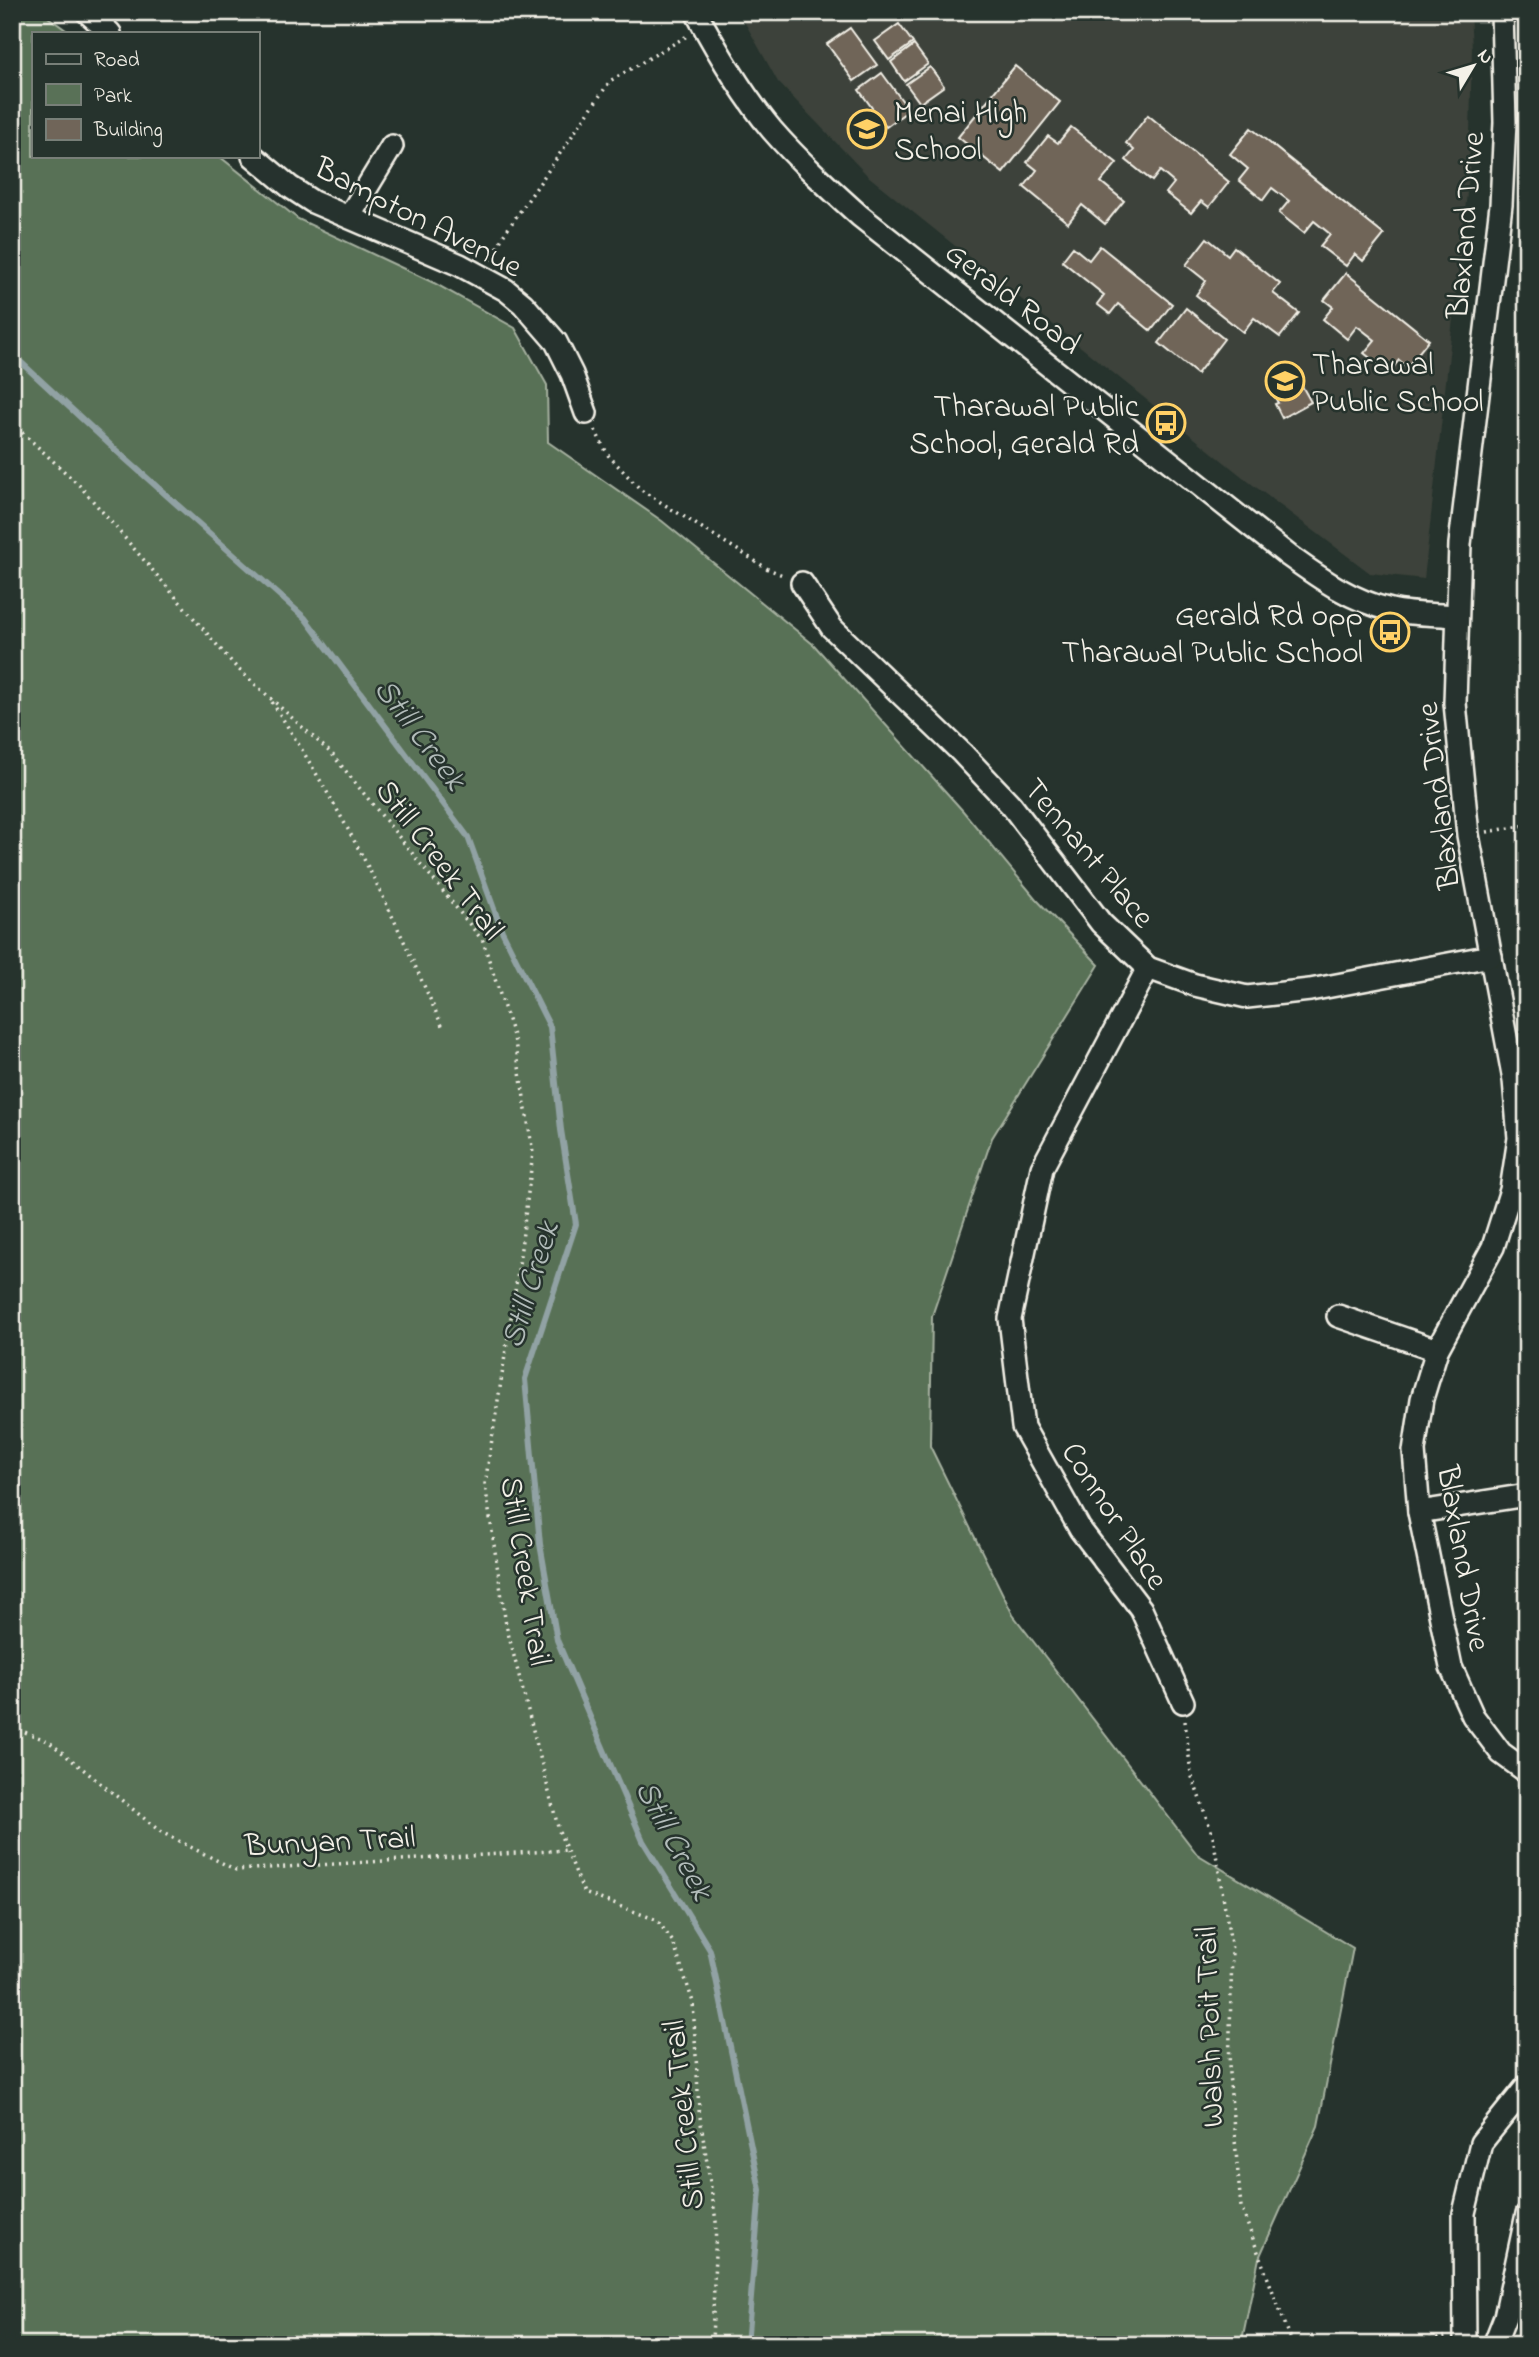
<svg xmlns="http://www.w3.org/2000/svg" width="1539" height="2357" font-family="'Indie Flower',sans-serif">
<rect width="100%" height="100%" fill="#26332d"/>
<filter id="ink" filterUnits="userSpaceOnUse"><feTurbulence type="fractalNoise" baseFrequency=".0143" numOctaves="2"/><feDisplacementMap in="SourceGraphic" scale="14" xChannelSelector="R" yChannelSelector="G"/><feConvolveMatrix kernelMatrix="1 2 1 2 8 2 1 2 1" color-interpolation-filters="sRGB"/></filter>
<g filter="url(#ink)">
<path fill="#3c423a" d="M739,12H1470L1472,48L1469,175L1424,579L1370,573L1249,482L868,176L778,82Z"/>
<path fill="#597157" stroke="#a6b1a0" stroke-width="2" d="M12,12H41L70,33H33V156H219L298,219L434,283L515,328L547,385L548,442L662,521L814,645L963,811L1036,899L1099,965L992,1138L932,1316L930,1446L1013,1615L1197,1854L1353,1948L1318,2126L1259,2258L1241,2345H12Z"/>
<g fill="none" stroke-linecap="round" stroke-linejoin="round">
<path stroke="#91a2a4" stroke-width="6" d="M12,354L120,454L305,618L468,837L502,931L550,1027L561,1130L576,1224L525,1379L540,1544L557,1640L643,1841L710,1950L760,2190L747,2345"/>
</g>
<g fill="#706559" stroke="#f4f1e8" stroke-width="2">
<path d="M899,24L913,43L889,60L875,41Z"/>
<path d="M850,28L877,65L854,81L827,44Z"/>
<path d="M914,45L928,64L904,81L891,62Z"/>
<path d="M1015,66L1060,102L1003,173L958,137Z"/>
<path d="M930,67L944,86L920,103L906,84Z"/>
<path d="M882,73L909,110L886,127L859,90Z"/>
<path d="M1148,115L1229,182L1209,207L1201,201L1191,213L1166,193L1174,183L1160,171L1152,181L1126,160L1134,150L1126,143Z"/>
<path d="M1071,127L1117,163L1101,182L1124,201L1105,224L1082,205L1068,223L1024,187L1037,170L1027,162L1048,136L1058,143Z"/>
<path d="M1251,128L1384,235L1363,261L1355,254L1346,266L1320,246L1330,234L1314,221L1304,233L1279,213L1289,201L1272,188L1263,200L1239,180L1248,169L1230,154Z"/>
<path d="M1207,238L1228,255L1234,247L1280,284L1273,293L1299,313L1280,337L1254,318L1243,332L1196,295L1206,281L1186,265Z"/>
<path d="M1100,246L1172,304L1151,331L1118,304L1110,314L1097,304L1104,295L1062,261L1073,247L1089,260Z"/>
<path d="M1346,273L1429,340L1407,367L1399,360L1389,373L1364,353L1375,340L1357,326L1347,339L1323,319L1333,307L1324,300Z"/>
<path d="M1186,308L1224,339L1197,374L1159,343Z"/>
<path d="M1292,368L1311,402L1282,418L1275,404L1278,403L1272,391L1278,387L1273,378Z"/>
</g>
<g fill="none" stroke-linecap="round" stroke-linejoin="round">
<defs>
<g id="minor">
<path d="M87,12L110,33"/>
<path d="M696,12C718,53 742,94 772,130C799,161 830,189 860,216L1289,556C1321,579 1352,601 1391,610C1412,615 1436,614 1457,616"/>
<path d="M1502,12L1505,122L1501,205L1460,544L1455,703L1468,835L1514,1080L1519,1138L1511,1190L1493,1247L1437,1350L1422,1399L1414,1451L1419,1512L1451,1667L1473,1716L1501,1753L1527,1772"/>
<path d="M253,156L290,187L313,202L460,265L506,290L523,304L556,342L572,374L586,413"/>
<path d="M349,217L392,146"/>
<path d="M802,583L832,628L962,753L1011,805L1101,923L1148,968L1195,985L1247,997L1310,990L1491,956"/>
<path d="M1148,968L1042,1168L1010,1319L1023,1427L1080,1529L1141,1609L1183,1702"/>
<path d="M1338,1316L1437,1350"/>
<path d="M1419,1512L1527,1495"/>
<path d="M1465,2345L1464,2213L1481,2143L1527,2086"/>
<path d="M1494,2345L1505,2317L1527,2214"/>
</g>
</defs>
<use href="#minor" stroke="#f4f1e8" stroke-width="26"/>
<g stroke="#f4f1e8" stroke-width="3.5" stroke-dasharray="2 5" stroke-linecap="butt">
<path d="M491,260L503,236L610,81L687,36"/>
<path d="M12,423L80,486L236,667L332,754L483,941L515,1042L533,1153L518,1272L485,1484L506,1625L559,1831L584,1893L657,1920L673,1942L693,2002L699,2110L716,2221L712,2345"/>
<path d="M595,430L608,455L641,490L768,569L785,576"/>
<path d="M272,702C306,755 338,809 367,865C395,919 419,975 444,1030"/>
<path d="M1487,832L1527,825"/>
<path d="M1185,1721L1191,1774L1213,1836L1232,1950L1229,2073L1241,2207L1293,2345"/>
<path d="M12,1727L48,1741L161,1832L236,1870L567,1850"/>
<path d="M1402,2345L1446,2337"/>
</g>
<use href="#minor" stroke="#26332d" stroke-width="21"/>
</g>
</g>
<defs>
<symbol id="school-ring" viewBox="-11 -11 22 22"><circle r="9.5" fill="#26332d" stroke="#ffd166" stroke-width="1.5"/><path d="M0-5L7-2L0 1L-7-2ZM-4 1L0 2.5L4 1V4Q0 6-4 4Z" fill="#ffd166"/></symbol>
<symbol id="bus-ring" viewBox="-11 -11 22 22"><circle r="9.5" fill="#26332d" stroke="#ffd166" stroke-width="1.5"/><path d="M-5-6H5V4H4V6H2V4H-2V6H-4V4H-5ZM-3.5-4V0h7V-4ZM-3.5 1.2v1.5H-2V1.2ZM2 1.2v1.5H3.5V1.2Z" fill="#ffd166"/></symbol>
</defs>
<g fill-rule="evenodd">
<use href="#school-ring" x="845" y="107" width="44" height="44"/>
<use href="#school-ring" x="1263" y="359" width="44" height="44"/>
<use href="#bus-ring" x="1144" y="401" width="44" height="44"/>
<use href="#bus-ring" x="1368" y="610" width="44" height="44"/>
</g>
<g text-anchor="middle" stroke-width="5" stroke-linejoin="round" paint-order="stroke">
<g font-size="32" fill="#f4f1e8" stroke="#26332d" text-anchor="start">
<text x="894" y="122">Menai High<tspan x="894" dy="37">School</tspan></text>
<text x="1312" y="374">Tharawal<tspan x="1312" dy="37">Public School</tspan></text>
<text x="1139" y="416" text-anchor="end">Tharawal Public<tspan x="1139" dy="37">School, Gerald Rd</tspan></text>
<text x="1363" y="625" text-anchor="end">Gerald Rd opp<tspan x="1363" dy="37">Tharawal Public School</tspan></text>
</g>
<g font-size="32" fill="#f4f1e8" stroke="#26332d">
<text transform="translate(419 216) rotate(27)" y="11">Bampton Avenue</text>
<text transform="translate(1464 225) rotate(-85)" y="11">Blaxland Drive</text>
<text transform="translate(1014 297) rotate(38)" y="11">Gerald Road</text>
<text transform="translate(1437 796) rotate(-97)" y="11">Blaxland Drive</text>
<text transform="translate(1090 852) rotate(50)" y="11">Tennant Place</text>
<text transform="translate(441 859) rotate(53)" y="11">Still Creek Trail</text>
<text transform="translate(1116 1515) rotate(57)" y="11">Connor Place</text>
<text transform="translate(1465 1558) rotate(80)" y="11">Blaxland Drive</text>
<text transform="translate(527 1571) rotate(81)" y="11">Still Creek Trail</text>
<text transform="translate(330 1840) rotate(-3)" y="11">Bunyan Trail</text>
<text transform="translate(1208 2027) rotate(-92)" y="11">Walsh Poit Trail</text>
<text transform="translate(682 2115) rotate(-96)" y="11">Still Creek Trail</text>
</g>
<g font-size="33" font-style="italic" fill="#b2bcba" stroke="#26332d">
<text transform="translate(422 733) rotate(53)" y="12">Still Creek</text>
<text transform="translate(528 1284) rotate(-73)" y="12">Still Creek</text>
<text transform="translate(676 1839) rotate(62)" y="12">Still Creek</text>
</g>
</g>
<rect width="1539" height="2357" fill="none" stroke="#26332d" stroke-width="42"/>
<rect x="21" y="21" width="1497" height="2315" fill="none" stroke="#f4f1e8" stroke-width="2.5" filter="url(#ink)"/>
<rect x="32" y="32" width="228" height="126" fill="#26332d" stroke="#787f78" stroke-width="2"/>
<rect x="46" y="54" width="35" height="10" fill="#26332d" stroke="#787f78" stroke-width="2"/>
<text x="94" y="66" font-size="21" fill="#f4f1e8">Road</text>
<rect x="46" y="84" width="35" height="21" fill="#597157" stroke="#787f78" stroke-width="2"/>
<text x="94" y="102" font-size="21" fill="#f4f1e8">Park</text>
<rect x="46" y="119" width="35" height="21" fill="#706559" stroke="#787f78" stroke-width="2"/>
<text x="94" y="136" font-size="21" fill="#f4f1e8">Building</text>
<g transform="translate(1473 66) rotate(52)" stroke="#26332d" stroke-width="5" paint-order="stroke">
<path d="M0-5L12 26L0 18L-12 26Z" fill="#f4f1e8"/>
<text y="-10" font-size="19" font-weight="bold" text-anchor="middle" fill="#f4f1e8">N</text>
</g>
</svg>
